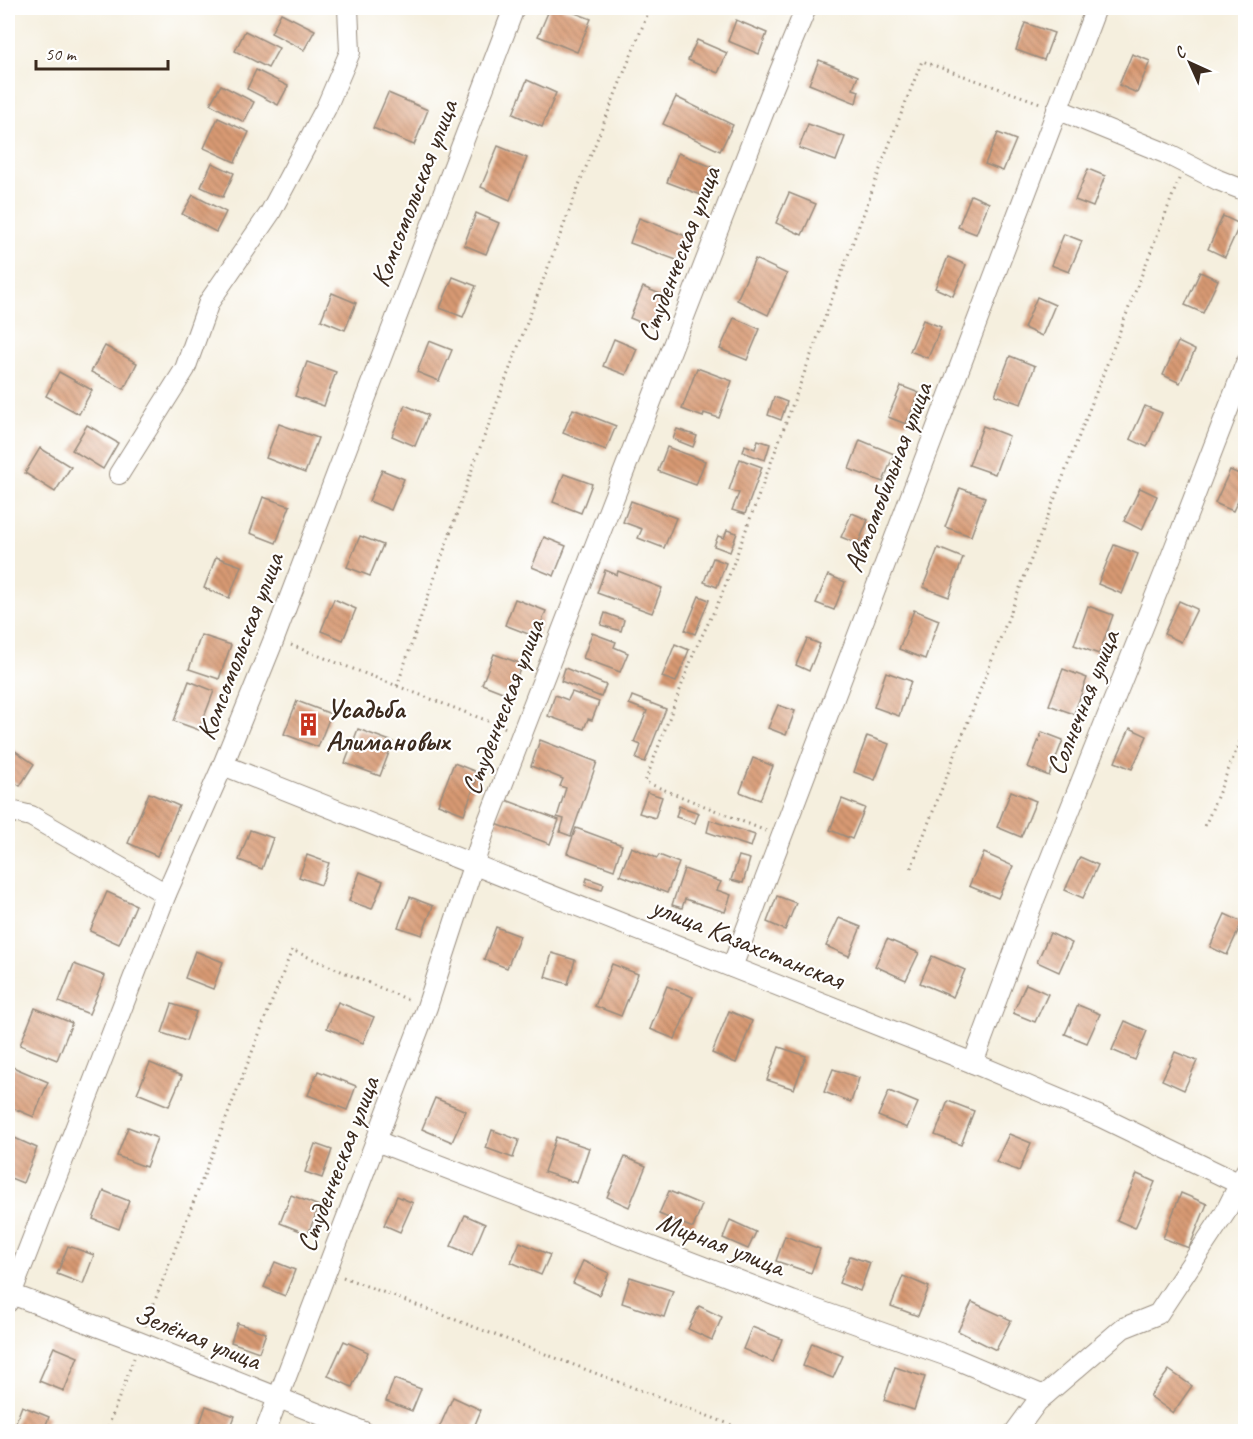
<svg xmlns="http://www.w3.org/2000/svg" width="1253" height="1439" font-family="Caveat,sans-serif">
<defs>
<pattern id="building-back-hatch" width="6" height="6" patternUnits="userSpaceOnUse" patternTransform="scale(1.5)"><rect width="6" height="6" fill="#d89a73"/><path d="M-1 5l2 2M0 0l6 6M5-1l2 2" fill="none" stroke="#b07e5e"/></pattern>
</defs>
<rect width="100%" height="100%" fill="#fff"/>
<filter id="ink" filterUnits="userSpaceOnUse"><feTurbulence type="fractalNoise" baseFrequency=".0167" numOctaves="2"/><feDisplacementMap in="SourceGraphic" scale="12" xChannelSelector="R" yChannelSelector="G"/><feConvolveMatrix kernelMatrix="1 2 1 2 8 2 1 2 1" color-interpolation-filters="sRGB"/></filter>
<filter id="wash" filterUnits="userSpaceOnUse"><feTurbulence type="fractalNoise" baseFrequency=".008" numOctaves="4" result="noise"/><feDisplacementMap in="SourceGraphic" scale="24" xChannelSelector="R" yChannelSelector="G"/><feGaussianBlur stdDeviation="1.35" result="paint"/><feColorMatrix in="noise" values="0 0 0 0 0 0 0 0 0 0 0 0 0 0 0 0 0 1.4 0 .05"/><feComposite in="paint" operator="in"/></filter>
<g filter="url(#wash)">
<rect width="100%" height="100%" fill="#f5efde"/>
<g id="blocks">
<g fill="url(#building-back-hatch)">
<path d="M550,8H562L591,19L577,52L538,36Z"/>
<path d="M281,13L315,30L304,50L271,33Z"/>
<path d="M736,20L767,33L759,54L728,41Z"/>
<path d="M1025,23L1054,33L1044,60L1016,50Z"/>
<path d="M245,31L279,48L268,68L235,51Z"/>
<path d="M697,40L727,53L718,73L688,60Z"/>
<path d="M1132,54L1150,61L1137,93L1119,85Z"/>
<path d="M819,60L858,76L853,89L859,91L856,103L809,84Z"/>
<path d="M256,70L288,86L278,105L247,89Z"/>
<path d="M527,80L556,93L542,127L513,114Z"/>
<path d="M221,85L254,102L244,122L210,104Z"/>
<path d="M388,93L428,110L414,145L373,128Z"/>
<path d="M676,97L733,125L720,151L663,124Z"/>
<path d="M218,118L249,132L235,162L204,148Z"/>
<path d="M808,124L845,137L836,161L799,148Z"/>
<path d="M998,133L1016,140L1003,171L985,164Z"/>
<path d="M498,146L527,158L510,200L481,187Z"/>
<path d="M678,153L712,167L701,195L667,182Z"/>
<path d="M212,163L234,173L223,197L201,187Z"/>
<path d="M1088,169L1105,176L1093,207L1075,200Z"/>
<path d="M789,193L816,204L802,235L776,223Z"/>
<path d="M193,195L226,212L216,232L182,214Z"/>
<path d="M971,195L989,203L976,234L958,227Z"/>
<path d="M476,213L499,223L486,254L464,245Z"/>
<path d="M1223,216L1240,224L1225,257L1208,249Z"/>
<path d="M639,218L691,238L682,262L630,243Z"/>
<path d="M1064,234L1082,241L1069,272L1051,265Z"/>
<path d="M948,257L966,265L953,296L935,288Z"/>
<path d="M755,259L787,274L768,315L737,300Z"/>
<path d="M1200,272L1218,280L1203,313L1185,305Z"/>
<path d="M453,277L476,286L463,317L440,308Z"/>
<path d="M643,287L665,296L652,327L630,318Z"/>
<path d="M332,293L356,303L345,330L321,320Z"/>
<path d="M1037,297L1055,305L1042,336L1024,328Z"/>
<path d="M734,318L760,329L747,360L720,349Z"/>
<path d="M923,320L941,327L928,358L910,351Z"/>
<path d="M614,339L637,349L626,375L603,366Z"/>
<path d="M429,341L452,350L439,381L417,372Z"/>
<path d="M1178,342L1195,350L1180,383L1163,375Z"/>
<path d="M105,346L137,363L124,389L91,372Z"/>
<path d="M1010,356L1035,366L1021,404L995,395Z"/>
<path d="M307,362L336,372L324,406L295,396Z"/>
<path d="M697,368L732,381L719,418L704,413L703,417L682,409Z"/>
<path d="M59,372L92,390L79,414L46,396Z"/>
<path d="M901,386L919,393L906,424L888,417Z"/>
<path d="M774,397L787,402L781,420L768,415Z"/>
<path d="M405,405L428,415L415,446L392,436Z"/>
<path d="M1145,406L1162,413L1147,447L1130,439Z"/>
<path d="M573,409L616,426L606,450L563,433Z"/>
<path d="M279,424L318,438L305,473L266,458Z"/>
<path d="M87,425L118,443L103,469L72,450Z"/>
<path d="M983,426L1009,436L995,474L969,465Z"/>
<path d="M677,429L697,436L693,447L673,439Z"/>
<path d="M758,440L770,444L765,460L743,452L745,445L755,449Z"/>
<path d="M860,440L894,454L883,482L849,469Z"/>
<path d="M667,447L705,461L696,485L658,471Z"/>
<path d="M40,448L71,467L55,492L25,473Z"/>
<path d="M740,459L762,467L745,514L732,510L739,493L729,490Z"/>
<path d="M382,470L404,479L391,510L369,501Z"/>
<path d="M1230,470L1246,477V483L1233,511L1215,503Z"/>
<path d="M564,474L592,484L581,513L553,502Z"/>
<path d="M960,488L985,497L971,536L945,527Z"/>
<path d="M1140,488L1157,496L1142,530L1124,521Z"/>
<path d="M263,497L290,506L276,543L250,533Z"/>
<path d="M631,501L676,518L664,548L638,538L642,529L623,522Z"/>
<path d="M852,513L868,520L858,544L841,537Z"/>
<path d="M727,530L737,533L730,552L714,546L718,536L724,538Z"/>
<path d="M360,536L383,545L370,576L347,567Z"/>
<path d="M544,537L566,546L554,576L532,567Z"/>
<path d="M1114,545L1138,554L1122,594L1098,584Z"/>
<path d="M938,548L963,558L949,597L923,587Z"/>
<path d="M216,557L241,566L229,598L204,588Z"/>
<path d="M713,558L726,563L717,587L704,582Z"/>
<path d="M605,570L617,575L618,571L662,588L652,613L597,593Z"/>
<path d="M828,575L845,582L834,610L816,603Z"/>
<path d="M699,596L709,600L695,634L685,630Z"/>
<path d="M334,599L356,609L343,640L321,631Z"/>
<path d="M515,599L546,611L536,637L505,625Z"/>
<path d="M1179,601L1197,609L1181,642L1164,634Z"/>
<path d="M1088,606L1113,615L1099,654L1074,645Z"/>
<path d="M914,610L939,620L925,659L899,649Z"/>
<path d="M605,613L624,620L621,631L601,625Z"/>
<path d="M592,633L616,642L614,647L628,653L620,672L583,658Z"/>
<path d="M201,635L231,645L219,679L189,669Z"/>
<path d="M807,639L820,644L809,671L796,665Z"/>
<path d="M675,644L689,650L676,682L662,677Z"/>
<path d="M494,654L522,664L510,695L482,684Z"/>
<path d="M565,668L606,685L601,697L561,681Z"/>
<path d="M1063,669L1087,678L1074,714L1049,705Z"/>
<path d="M886,672L911,681L899,716L874,707Z"/>
<path d="M189,681L214,691L199,730L174,721Z"/>
<path d="M572,692L599,702L592,720L588,719L584,729L548,716L555,695L568,700Z"/>
<path d="M632,696L666,709L645,762L636,759L641,745L634,742L647,711L629,704Z"/>
<path d="M297,701L331,714L318,747L284,734Z"/>
<path d="M778,705L795,711L786,735L768,728Z"/>
<path d="M1130,728L1147,736L1132,769L1115,762Z"/>
<path d="M358,729L393,742L380,776L345,763Z"/>
<path d="M1042,732L1063,740L1049,776L1028,767Z"/>
<path d="M867,736L889,744L875,780L854,772Z"/>
<path d="M540,740L597,762L571,836L560,832L564,819L557,817L566,788L560,786L563,779L531,766Z"/>
<path d="M11,748L34,764L20,786L8,778V753Z"/>
<path d="M753,758L773,766L760,800L740,792Z"/>
<path d="M454,763L479,773L464,814L438,804Z"/>
<path d="M1011,791L1036,801L1021,837L997,827Z"/>
<path d="M647,792L662,797L655,818L639,813Z"/>
<path d="M149,793L179,806L157,856L128,843Z"/>
<path d="M842,799L865,808L852,839L830,830Z"/>
<path d="M506,800L559,820L550,844L496,824Z"/>
<path d="M679,806L699,813L695,823L676,817Z"/>
<path d="M710,820L755,835L751,847L707,832Z"/>
<path d="M576,828L622,845L614,870L567,853Z"/>
<path d="M250,830L273,838L262,869L239,860Z"/>
<path d="M631,847L657,858L659,855L679,863L667,893L620,875Z"/>
<path d="M984,853L1013,866L998,898L969,886Z"/>
<path d="M307,855L329,863L321,885L299,877Z"/>
<path d="M739,856L750,859L743,883L731,880Z"/>
<path d="M1080,857L1098,865L1083,898L1065,890Z"/>
<path d="M684,869L721,882L717,890L731,895L725,912L685,899L682,908L672,905Z"/>
<path d="M360,872L383,881L372,909L349,901Z"/>
<path d="M587,878L604,884L602,890L585,885Z"/>
<path d="M107,892L136,905L119,944L90,931Z"/>
<path d="M777,896L796,903L785,930L767,922Z"/>
<path d="M410,897L433,906L422,935L398,927Z"/>
<path d="M1225,914L1242,922L1227,955L1210,947Z"/>
<path d="M839,918L861,927L849,956L826,946Z"/>
<path d="M496,927L520,936L507,968L484,959Z"/>
<path d="M1050,933L1072,943L1059,972L1037,962Z"/>
<path d="M887,939L919,953L906,980L875,966Z"/>
<path d="M195,951L223,962L213,989L185,978Z"/>
<path d="M552,953L575,960L568,984L545,977Z"/>
<path d="M932,956L965,970L953,997L920,983Z"/>
<path d="M74,964L105,976L89,1014L59,1002Z"/>
<path d="M612,964L638,974L621,1016L595,1006Z"/>
<path d="M1026,984L1048,994L1035,1022L1013,1013Z"/>
<path d="M667,986L693,997L675,1039L650,1029Z"/>
<path d="M338,1002L374,1017L363,1043L327,1028Z"/>
<path d="M172,1004L196,1012L186,1041L162,1033Z"/>
<path d="M1078,1005L1100,1014L1087,1043L1065,1034Z"/>
<path d="M35,1008L72,1023L57,1060L20,1045Z"/>
<path d="M729,1011L752,1021L736,1063L712,1053Z"/>
<path d="M1125,1021L1147,1031L1135,1060L1112,1050Z"/>
<path d="M779,1047L806,1056L794,1089L767,1080Z"/>
<path d="M1175,1052L1197,1061L1184,1090L1162,1080Z"/>
<path d="M150,1063L182,1076L169,1106L137,1093Z"/>
<path d="M8,1065L48,1082L34,1117L8,1106Z"/>
<path d="M833,1069L859,1078L851,1102L824,1092Z"/>
<path d="M318,1071L356,1086L347,1110L308,1095Z"/>
<path d="M889,1091L918,1103L907,1128L878,1116Z"/>
<path d="M435,1098L466,1111L452,1142L422,1129Z"/>
<path d="M948,1101L974,1111L961,1145L935,1135Z"/>
<path d="M128,1127L157,1138L146,1167L117,1156Z"/>
<path d="M492,1130L519,1140L513,1158L486,1148Z"/>
<path d="M1009,1134L1031,1143L1019,1171L996,1162Z"/>
<path d="M8,1135L37,1148L23,1183L8,1177Z"/>
<path d="M556,1137L589,1148L577,1183L544,1172Z"/>
<path d="M315,1144L332,1150L322,1178L305,1172Z"/>
<path d="M625,1157L646,1166L629,1207L607,1197Z"/>
<path d="M1137,1174L1155,1182L1135,1228L1117,1220Z"/>
<path d="M104,1191L129,1201L119,1229L93,1219Z"/>
<path d="M669,1191L702,1205L693,1228L659,1214Z"/>
<path d="M1181,1193L1207,1204L1189,1248L1163,1238Z"/>
<path d="M291,1195L319,1206L308,1234L280,1223Z"/>
<path d="M397,1196L413,1203L400,1232L384,1225Z"/>
<path d="M465,1215L485,1224L472,1255L451,1246Z"/>
<path d="M730,1220L756,1232L748,1249L723,1238Z"/>
<path d="M785,1236L820,1249L811,1273L776,1261Z"/>
<path d="M520,1242L550,1255L541,1275L511,1262Z"/>
<path d="M68,1246L94,1255L83,1284L57,1274Z"/>
<path d="M850,1256L870,1263L860,1291L839,1283Z"/>
<path d="M583,1261L609,1273L599,1295L573,1283Z"/>
<path d="M275,1262L295,1270L285,1296L264,1287Z"/>
<path d="M903,1276L929,1287L918,1316L891,1306Z"/>
<path d="M630,1277L673,1291L664,1317L622,1303Z"/>
<path d="M972,1302L1011,1320L996,1350L958,1331Z"/>
<path d="M699,1306L722,1317L712,1340L688,1329Z"/>
<path d="M237,1323L266,1333L259,1352L231,1342Z"/>
<path d="M752,1327L782,1339L773,1362L743,1349Z"/>
<path d="M344,1341L368,1352L352,1387L328,1376Z"/>
<path d="M812,1343L843,1356L833,1378L803,1366Z"/>
<path d="M54,1347L78,1357L64,1391L39,1381Z"/>
<path d="M895,1367L925,1377L914,1410L884,1400Z"/>
<path d="M1169,1370L1192,1386L1173,1413L1150,1396Z"/>
<path d="M394,1379L421,1389L412,1411L386,1401Z"/>
<path d="M453,1397L481,1410L472,1432H447L439,1428Z"/>
<path d="M22,1406L49,1417L43,1432H12Z"/>
<path d="M206,1406L235,1416L229,1432H197Z"/>
</g>
</g>
</g>
<g filter="url(#ink)">
<use href="#blocks" fill-opacity="0" stroke="#988c7e" stroke-width="1.5"/>
<g fill="none" stroke-linecap="round" stroke-linejoin="round">
<defs>
<g id="street">
<path d="M1057,109L1165,153L1218,180L1246,191"/>
<path d="M119,474L185,369L209,302L270,213L326,108L350,52L348,8"/>
<path d="M223,765L973,1063L1101,1117L1246,1187"/>
<path d="M8,815L15,812L31,816L166,894"/>
<path d="M732,967L1096,8"/>
<path d="M973,1063L1028,915L1171,557L1246,363"/>
<path d="M376,1141L792,1301L956,1359L1039,1394H1046"/>
<path d="M11,1294L139,1342L364,1432"/>
<path d="M8,1302L166,894L223,765L274,639L514,8"/>
<path d="M265,1432L427,1007L485,829L771,93L806,8"/>
<path d="M1015,1432L1037,1402L1123,1328L1158,1314L1225,1213L1246,1171"/>
</g>
</defs>
<use href="#street" stroke="#988c7e" stroke-width="22"/>
<g stroke="#988c7e" stroke-width="3" stroke-dasharray="1.5 4.5" stroke-linecap="butt">
<path d="M291,645L506,728"/>
<path d="M397,686L475,461L582,177L650,8"/>
<path d="M1205,826L1246,727"/>
<path d="M766,831L645,782L695,650L721,597L892,137L922,61L1040,103"/>
<path d="M911,868L1179,179"/>
<path d="M343,1277L750,1432"/>
<path d="M145,1326L292,950L411,1001"/>
<path d="M106,1432L134,1358"/>
</g>
<use href="#street" stroke="#fff" stroke-width="20"/>
</g>
</g>
<defs>
<symbol id="building-bare" viewBox="-9 -9 18 18"><path d="M-4-6H4V6H1V3H-1V6H-4ZM-2.5-4.3h1.7v1.8h-1.7ZM.8-4.3h1.7v1.8H.8ZM-2.5-1h1.7V.8h-1.7ZM.8-1h1.7V.8H.8Z" fill="#c8321e" stroke="#fff" stroke-width="2.5" paint-order="stroke"/></symbol>
</defs>
<g fill-rule="evenodd">
<use href="#building-bare" x="292" y="708" width="33" height="33"/>
</g>
<g text-anchor="middle" stroke-width="4.5" stroke-linejoin="round" paint-order="stroke">
<g font-size="28" fill="#3b2a1e" stroke="#fff">
<text transform="translate(413 193) rotate(-69)" y="10">Комсомольская улица</text>
<text transform="translate(678 254) rotate(-69)" y="10">Студенческая улица</text>
<text transform="translate(887 477) rotate(-69)" y="10">Автомобильная улица</text>
<text transform="translate(239 646) rotate(-69)" y="10">Комсомольская улица</text>
<text transform="translate(1082 702) rotate(-68)" y="10">Солнечная улица</text>
<text transform="translate(502 707) rotate(-69)" y="10">Студенческая улица</text>
<text transform="translate(748 942) rotate(22)" y="10">улица Казахстанская</text>
<text transform="translate(337 1164) rotate(-69)" y="10">Студенческая улица</text>
<text transform="translate(721 1243) rotate(21)" y="10">Мирная улица</text>
<text transform="translate(198 1336) rotate(22)" y="10">Зелёная улица</text>
</g>
<g font-size="28" font-weight="bold" fill="#3b2a1e" stroke="#fff" text-anchor="start">
<text x="326" y="718">Усадьба<tspan x="326" dy="32">Алимановых</tspan></text>
</g>
</g>
<rect width="1253" height="1439" fill="none" stroke="#fff" stroke-width="30"/>
<g transform="translate(1190 63) rotate(315)" stroke="#ffffff" stroke-width="4.5" paint-order="stroke">
<path d="M0-4.5L10 22L0 15L-10 22Z" fill="#3b2a1e"/>
<text y="-9" font-size="16" font-weight="bold" text-anchor="middle" fill="#3b2a1e">С</text>
</g>
<path d="M36 60v9h132v-9" fill="none" stroke="#3b2a1e" stroke-width="3"/>
<text x="45" y="60" font-size="18" fill="#3b2a1e" stroke="#ffffff" stroke-width="4.5" paint-order="stroke">50 m</text>
</svg>
